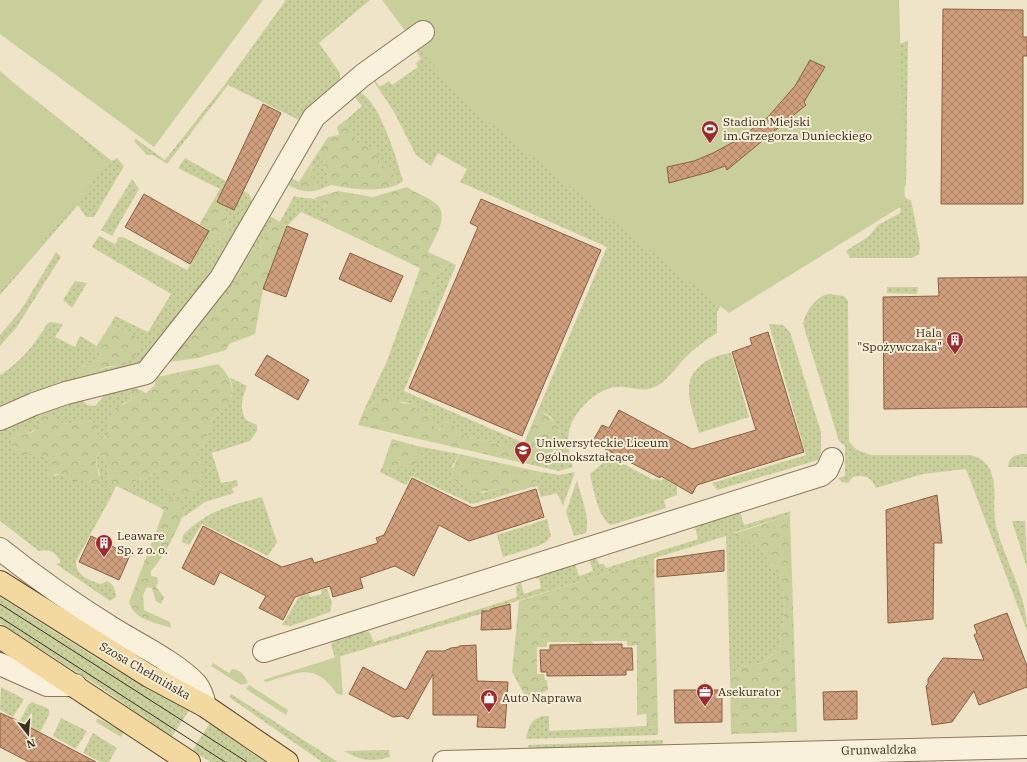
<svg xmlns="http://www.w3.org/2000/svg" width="1027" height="762" font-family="'IBM Plex Serif',serif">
<defs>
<pattern id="grass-dots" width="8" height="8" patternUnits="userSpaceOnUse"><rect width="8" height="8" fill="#c9cf9b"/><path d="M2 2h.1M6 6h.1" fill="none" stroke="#aeb285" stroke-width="1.8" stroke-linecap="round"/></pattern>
<pattern id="forest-crowns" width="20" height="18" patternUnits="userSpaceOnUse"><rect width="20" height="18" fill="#c9cf9b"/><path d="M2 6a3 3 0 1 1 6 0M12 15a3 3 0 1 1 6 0" fill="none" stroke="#aeb285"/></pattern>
<pattern id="building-cross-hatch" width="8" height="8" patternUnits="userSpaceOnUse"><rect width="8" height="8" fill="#cf9f7d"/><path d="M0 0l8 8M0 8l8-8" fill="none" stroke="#a98266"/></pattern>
</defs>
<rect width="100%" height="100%" fill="#f0e4c8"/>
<g fill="url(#grass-dots)">
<path d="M286,0H370L319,43L340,73V79L299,120L228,85L167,164L153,155H147L134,141L136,139L165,160L226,83Z"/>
<path d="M908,41L906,185L903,187L897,45Z"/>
<path d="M420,43L728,294L717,312V333C705,340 695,348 685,358C677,366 668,380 657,386C641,394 631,385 616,387C596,389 573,412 569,431C567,443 569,456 573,467L559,471L541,467C553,458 558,447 561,433L551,417L538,410L607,247L460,182L467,169L438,153L431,166L416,155L394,112L373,80L374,79L380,87L389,81L392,85L418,67L416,63L421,59L415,49Z"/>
<path d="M19,87L112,161L117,158L124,166L94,217H86L78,205L0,295V291L108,164Z"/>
<path d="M360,92C381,104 396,158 403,181L397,185L392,169L378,163L354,144V132L345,121L362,106L353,95Z"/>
<path d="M319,151L331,185L318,190L313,180L311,163Z"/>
<path d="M185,158L249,194L253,202L211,278L138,368L0,412V375C22,361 34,345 47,324L51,322L63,324L55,337L75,347L80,336L97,346L94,350L101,353L100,360L81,367L82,377C95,370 107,366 122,366L134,335L110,325L115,316L148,332L171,294L92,247L99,236L115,244L119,237H123L187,270L202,243C214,246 220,240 229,232C224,218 228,206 216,196L220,189L178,168Z"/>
<path d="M132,179L139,189L112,236L101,230Z"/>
<path d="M900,191L907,199L911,200L920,246L919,254L912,258H850L846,251L869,236L878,225L900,213L901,209L898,207Z"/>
<path d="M294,196C305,200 316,196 324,204L325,211L321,221L301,212L287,226L280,222Z"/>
<path d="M267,215L275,219L259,246L250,252L231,288L224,289Z"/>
<path d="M56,252L61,257L16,328L0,346V335L21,310Z"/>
<path d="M450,262L456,265L404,391L517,440L513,446L508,447L459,434C453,430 447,428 441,430L435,426L430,412L416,410L414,404L377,397L373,404L364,410L387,361L410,297L422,300L431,276L440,273Z"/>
<path d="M75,281L87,283L72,308L63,300Z"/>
<path d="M887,287H918L917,294L887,293Z"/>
<path d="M828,294L844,296L848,301L849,442L857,450L871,455H971C980,458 987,462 991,472C998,490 991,511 997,529C1006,563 1027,595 1027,631L966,469L923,474L876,488C871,477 865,474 853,477L848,483L842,482L838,478L845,476V446L839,441L803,324C806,311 815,297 828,294Z"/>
<path d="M769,324L783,325L790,332L821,432V452L818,460L717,490L712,483L806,455Z"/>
<path d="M731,353L749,417L699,433C695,419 689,404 689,390C688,368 711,355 731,353Z"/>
<path d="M229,377L247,386C242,398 239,408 246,420L257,425V431L250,441L212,453L221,483L237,480L238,486L232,488L234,493L205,502L182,518L185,508L163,498L155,505L129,492L135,481L151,477L152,473L156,470L160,473L161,482L197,453L199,448L206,440L213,418C228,411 238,393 229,377Z"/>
<path d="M132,385L129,390L132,400L122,404L109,429L108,435L102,439L97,436L99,430L97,424L88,420L64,424L59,421L40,424L29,434L25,431V424L20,454H36L45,457L51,461L54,476L61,474C77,484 83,481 100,475C97,466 95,460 98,452H102L107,464L112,495L76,561C76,576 89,580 101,584L107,581C114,584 115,589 116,597L110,601L56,564L60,563V560C53,551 50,549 39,551L0,521V426L85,395L83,401L87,405L95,406L103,397L101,391Z"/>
<path d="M417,446L459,454L452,467L482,493L497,489L505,495L472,504L412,476L406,485L380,472L382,468L395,469L399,464L419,456Z"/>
<path d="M1027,454V467H1008C1009,455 1018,454 1027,454Z"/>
<path d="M610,457L654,480L655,478L661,481L663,478L677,486V495L664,500L666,508L611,525C598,519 593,487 590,474Z"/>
<path d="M541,472L559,475L575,472L563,506L557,493L541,497L537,486L532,487Z"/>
<path d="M577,480C581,497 590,516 586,533L574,536L566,512Z"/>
<path d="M262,497L277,542L268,556L202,524L189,545L182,542L183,535C208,510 229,506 262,497Z"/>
<path d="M739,509L744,525L791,511L790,515L733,533L759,546L781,578L785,608L779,649L762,663L742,666L730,676L726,536L491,609L490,611L335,658L331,645C336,636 360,630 369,632L374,642L505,601L517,597L516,586L522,581L521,584L524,594L541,588L539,578L536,579L535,576L575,564L579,576L593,571L589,559L596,558L599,564H604L606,568L698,539L694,524Z"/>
<path d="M547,519L551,536L546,542L538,546L503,557L497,535Z"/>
<path d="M1012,521H1025L1027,568Z"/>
<path d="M327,588L332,603L330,612L291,626L282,625L299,597L309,594L310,597L322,594L321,590Z"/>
<path d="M0,597L115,670L190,709L171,738L106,691L0,623Z"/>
<path d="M1,687L24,699L13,717L0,710Z"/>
<path d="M231,694L338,762H322L229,697Z"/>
<path d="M32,702L49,709V715L40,732L20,721L28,705Z"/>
<path d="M543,716H549V731L647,726L658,727V735L526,739C529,726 530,720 543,716Z"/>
<path d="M61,718L87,731L76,749L53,736Z"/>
<path d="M210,723L265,762H211L192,751Z"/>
<path d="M93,733L117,748L109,762H101L83,753Z"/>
<path d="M663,740L662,745L529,750L528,745Z"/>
<path d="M389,750L390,757C371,762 362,761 344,751Z"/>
</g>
<g fill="url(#forest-crowns)">
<path d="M345,120L354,132V144L364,143L377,151L378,163L392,169L397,185C374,193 354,189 331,185L319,151L328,137L339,135L337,127Z"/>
<path d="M311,163L313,180L318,190C305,194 296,189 284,183L287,175L299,182Z"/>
<path d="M407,187C415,193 426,196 434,202C452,214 434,238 428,252L450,262L440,273L431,276L435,281L437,290L432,299L422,300L410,297L420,268L321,221L325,211L324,204L314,198L338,191L373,197Z"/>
<path d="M216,196L226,208V223L229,232C220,240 214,246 202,243L209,230L199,225Z"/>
<path d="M275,219L287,226L263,289L255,334L229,344L226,350L198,358L162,363L224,289L231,288L250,252L259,246Z"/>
<path d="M110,325L134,335L139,346L136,355L122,366H110L94,371L82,377L78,376L77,372L81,367L100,360L101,353L94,350Z"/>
<path d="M218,364C237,381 238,406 213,418L206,440L199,448L197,453C206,464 206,485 194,493C184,500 166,493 161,482C160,480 160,476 160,473L156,470L152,473L151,477L135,481L129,492L116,486L112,495L107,464L102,452H98C92,466 104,472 95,486L90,487L82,481H72L61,474L49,475L47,468L52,465C49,453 30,454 20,454C18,452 14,449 13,447C8,438 16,424 25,424V431L29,434L34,431L35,427L40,424L39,420L44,413C55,412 56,419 64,424L88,420L97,424L99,430L97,436L103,439L108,435L109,418L114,409L132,400L129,390L134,387L146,393L154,386L157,377Z"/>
<path d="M384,394L394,395L401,403L414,404L416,410L421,409L431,412L435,426L440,430L445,429L444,423L447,420H452L455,431L459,434L508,447L513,446L517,440L524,443L538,410C549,416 555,421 561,433C558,447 553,458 541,467L358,425L364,410L373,404L377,397Z"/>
<path d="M392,439L417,446L420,456L414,467L406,470L399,464L395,469L382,468Z"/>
<path d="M459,454L541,472L532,487L505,495L497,489C476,495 466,490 450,476Z"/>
<path d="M163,498L178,500L185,508C179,528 165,556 151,571V576L157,577L158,582L156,587L164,597L161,604L156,601L152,588L147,587L143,595L144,610L170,622L171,628C155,622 134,620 129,602L164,510L155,505Z"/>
<path d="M790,515L797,732L731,734L730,676L742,666L762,663L779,649L785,608L781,578L759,546L733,534Z"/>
<path d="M654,558L658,727L647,726L646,714L637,715V645L627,646V641H592L593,645L579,646V642H547V647H537V674H544L545,680H547L548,690L535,697L524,694L512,672L519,601Z"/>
</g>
<g fill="#c9cf9b">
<path d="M0,0H263L154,147L0,34Z"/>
<path d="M382,0H899L905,204L729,313L468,105L419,49Z"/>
<path d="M0,71L109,164L0,291Z"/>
<path d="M340,656L343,695L337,694C314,661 299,673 266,682L263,680Z"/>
<path d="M213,663L229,673L232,669C241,670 244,674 248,683L241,685L211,666Z"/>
<path d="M249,685L288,710L286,715L246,689Z"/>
<path d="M97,718L123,731V734L121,737L96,722Z"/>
</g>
<g fill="url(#building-cross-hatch)" stroke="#8d5f41">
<path d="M943,9L1023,10V37H1027V56H1023V204H941Z"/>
<path d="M810,60L825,67L804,102L806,105L727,170L725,166L709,172L669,183L667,167L694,161L713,153L739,139L768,117L795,86Z"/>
<path d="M263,104L281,113L234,210L217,202Z"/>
<path d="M144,194L209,231L190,264L125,227Z"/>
<path d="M481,199L601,250L522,436L409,388L478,227L470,223Z"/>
<path d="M287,226L308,234L286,297L263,289Z"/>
<path d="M350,253L403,276L391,302L339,279Z"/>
<path d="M1027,277V407L884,409L883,297L939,296L938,278Z"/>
<path d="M768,332L804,452L697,485L692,494L661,476L660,478L592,442L602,425L609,428L619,410L692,449L756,430L732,352L752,345L750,338Z"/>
<path d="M267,355L309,380L298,400L255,375Z"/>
<path d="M412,478L473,508L536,489L544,517L469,541L439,525L414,576L395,566L360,578L363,588L333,597L330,586L295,597L283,620L259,608L266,596L220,572L214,585L182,568L203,526L282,567L312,558L314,563L378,543L376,538L384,535Z"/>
<path d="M937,495L942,543H934L933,619L888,623L886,510Z"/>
<path d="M91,536L130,555L119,580L79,562Z"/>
<path d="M724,550V571L657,577V560Z"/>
<path d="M510,604L511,629L481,630L482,611H490L491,609Z"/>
<path d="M1007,613L1027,666V687L979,705L974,691L952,722L932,725L926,686L928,684V679L943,658L984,660L974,635L977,633L974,625Z"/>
<path d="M622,644V648H632L633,670H626V675L547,676V672H541L540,650H550V645Z"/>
<path d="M476,645L477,681L508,682L505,728L477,727L478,715H433V674L408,719L402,716L393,717L349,694L363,667L406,690L427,651H444L451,648L459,647V646Z"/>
<path d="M674,690H722V722L675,723Z"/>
<path d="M857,691V719L824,720L823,692Z"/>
<path d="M0,713L14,719L96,762H29L0,747Z"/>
</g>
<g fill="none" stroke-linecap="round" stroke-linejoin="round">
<defs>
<g id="minor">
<path d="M0,419L34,404L66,393L146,373L221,278L314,117L363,75L423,32"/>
<path d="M0,549C36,578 75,605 115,630C138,644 178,664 196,684C201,690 203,697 205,706"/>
<path d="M264,651L821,475L827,470L832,459"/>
<path d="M0,664L47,685H75"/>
<path d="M444,762L1027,747"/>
</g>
<g id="major">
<path d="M0,582L149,676L205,706L287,762"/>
<path d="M0,637L189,762"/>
</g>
</defs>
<use href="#minor" stroke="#8d765c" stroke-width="24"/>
<use href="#major" stroke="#5b4430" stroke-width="24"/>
<use href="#minor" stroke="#faf1dc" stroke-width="22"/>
<use href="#major" stroke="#f3d9a0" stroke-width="22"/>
<g stroke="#3d2e20" stroke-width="1">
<path d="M0,604L247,762"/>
<path d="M0,617L225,762"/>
</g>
</g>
<defs>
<symbol id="stadium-pin" viewBox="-11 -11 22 30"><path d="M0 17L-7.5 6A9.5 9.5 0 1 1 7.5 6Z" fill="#9e2a2b" stroke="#f7eed8"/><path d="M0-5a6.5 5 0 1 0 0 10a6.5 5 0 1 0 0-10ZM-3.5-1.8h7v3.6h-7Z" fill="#fff"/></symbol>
<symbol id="building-pin" viewBox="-11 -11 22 30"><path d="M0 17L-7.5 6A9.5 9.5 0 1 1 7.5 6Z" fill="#9e2a2b" stroke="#f7eed8"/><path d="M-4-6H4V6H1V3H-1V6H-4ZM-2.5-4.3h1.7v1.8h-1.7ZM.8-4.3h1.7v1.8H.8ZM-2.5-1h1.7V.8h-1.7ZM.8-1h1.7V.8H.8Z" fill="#fff"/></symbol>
<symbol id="university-pin" viewBox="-11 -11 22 30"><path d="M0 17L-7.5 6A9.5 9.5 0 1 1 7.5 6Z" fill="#9e2a2b" stroke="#f7eed8"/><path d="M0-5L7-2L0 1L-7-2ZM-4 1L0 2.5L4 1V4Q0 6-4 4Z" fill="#fff"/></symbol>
<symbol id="office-pin" viewBox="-11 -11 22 30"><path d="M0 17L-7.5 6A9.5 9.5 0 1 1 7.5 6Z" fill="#9e2a2b" stroke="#f7eed8"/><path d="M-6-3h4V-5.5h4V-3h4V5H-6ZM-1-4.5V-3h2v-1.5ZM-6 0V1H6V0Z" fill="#fff"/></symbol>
<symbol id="shop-pin" viewBox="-11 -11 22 30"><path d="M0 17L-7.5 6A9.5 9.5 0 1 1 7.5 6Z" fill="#9e2a2b" stroke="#f7eed8"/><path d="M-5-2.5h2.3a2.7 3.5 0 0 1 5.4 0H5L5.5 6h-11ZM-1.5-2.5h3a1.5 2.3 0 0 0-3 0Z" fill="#fff"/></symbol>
</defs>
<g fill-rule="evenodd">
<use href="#stadium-pin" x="700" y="119" width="20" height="27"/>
<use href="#building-pin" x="945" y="330" width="20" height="27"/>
<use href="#university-pin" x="513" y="440" width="20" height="27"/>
<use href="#building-pin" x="94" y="533" width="20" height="27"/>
<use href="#office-pin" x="695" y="682" width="20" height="27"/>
<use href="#shop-pin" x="479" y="688" width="20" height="27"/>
</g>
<g text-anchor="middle" stroke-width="4" stroke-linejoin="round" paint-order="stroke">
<g font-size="12" fill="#3d2e20" stroke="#f7eed8" text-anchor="start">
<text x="723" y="126">Stadion Miejski<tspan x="723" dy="14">im.Grzegorza Dunieckiego</tspan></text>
<text x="942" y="337" text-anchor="end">Hala<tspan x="942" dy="14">"Spożywczaka"</tspan></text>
<text x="536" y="447">Uniwersyteckie Liceum<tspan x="536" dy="14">Ogólnokształcące</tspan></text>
<text x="117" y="540">Leaware<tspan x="117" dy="14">Sp. z o. o.</tspan></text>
<text x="718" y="696">Asekurator</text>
<text x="502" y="702">Auto Naprawa</text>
</g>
<g font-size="12" fill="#3d2e20" stroke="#f7eed8">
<text transform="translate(145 671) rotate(30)" y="4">Szosa Chełmińska</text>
<text transform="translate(879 750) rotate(-1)" y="4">Grunwaldzka</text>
</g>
</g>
<g transform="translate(28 734) rotate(163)" stroke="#f7eed8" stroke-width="3" paint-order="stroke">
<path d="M0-3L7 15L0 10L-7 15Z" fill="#3d2e20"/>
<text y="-6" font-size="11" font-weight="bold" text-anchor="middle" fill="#3d2e20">N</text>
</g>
</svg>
